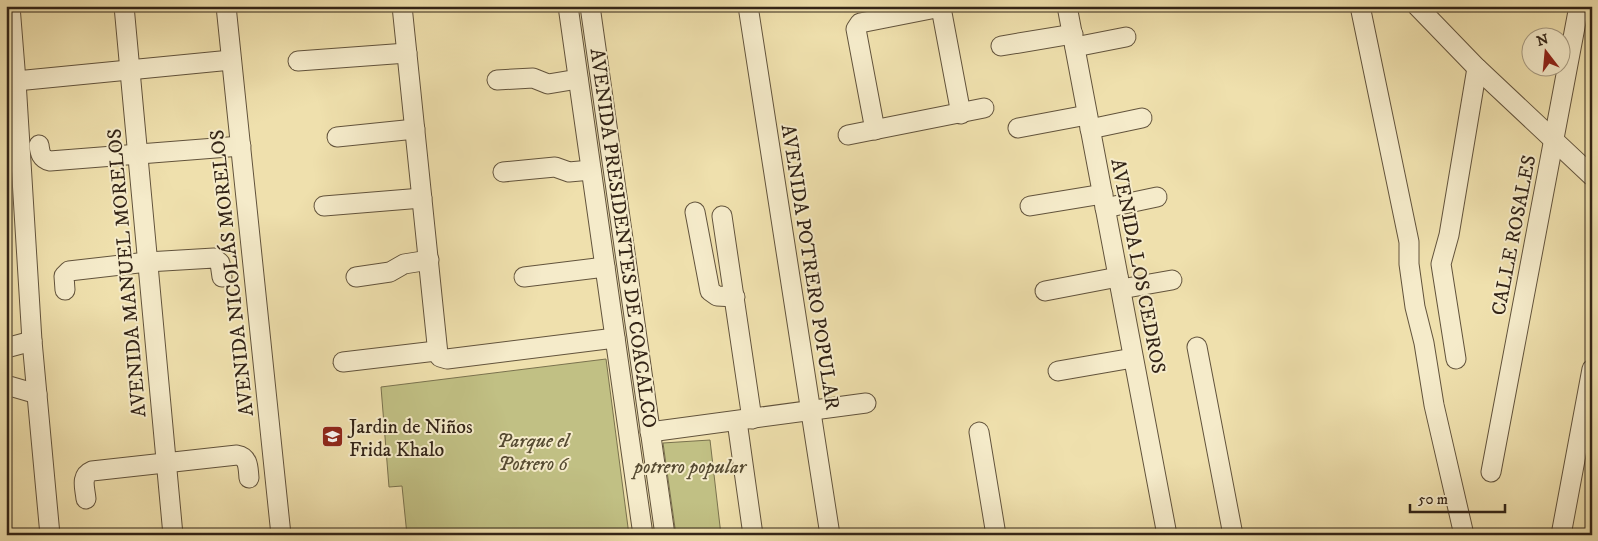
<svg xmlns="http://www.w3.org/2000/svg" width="1598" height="541" font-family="'IM FELL DW Pica',serif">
<rect width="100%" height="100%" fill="#efe0ad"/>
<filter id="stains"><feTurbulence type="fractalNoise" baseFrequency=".004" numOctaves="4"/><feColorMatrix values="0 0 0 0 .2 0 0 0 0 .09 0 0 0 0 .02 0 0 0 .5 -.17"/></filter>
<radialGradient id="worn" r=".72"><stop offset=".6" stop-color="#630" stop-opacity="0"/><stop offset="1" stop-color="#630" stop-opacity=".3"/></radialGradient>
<g fill="#c1c084" stroke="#7a724e">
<path d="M606,359L629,535H407L402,486L389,487L381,387Z"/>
<path d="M710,440L721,535H676L663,443Z"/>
</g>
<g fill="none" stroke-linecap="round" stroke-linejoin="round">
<defs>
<g id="minor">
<path d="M10,6L16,81L32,341L50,535"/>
<path d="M124,6L173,535"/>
<path d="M226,6L281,535"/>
<path d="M402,6L438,354L440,357L447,359L615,338"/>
<path d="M568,6L643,535"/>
<path d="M590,6L665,535"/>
<path d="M748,6L830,535"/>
<path d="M1067,6L1167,535"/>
<path d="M1360,6L1409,242V264L1415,307L1424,343L1434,405L1464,535"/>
<path d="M1417,6L1477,68L1592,176"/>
<path d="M1001,46L1073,34"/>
<path d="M1075,47L1126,37"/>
<path d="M298,61L407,53"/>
<path d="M497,80L533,78L548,84L578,79"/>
<path d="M16,81L231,60"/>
<path d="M1018,128L1087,115"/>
<path d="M1090,129L1142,118"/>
<path d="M875,130L856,29L860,23L936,8L942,13L961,114"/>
<path d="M848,135L984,108"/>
<path d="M337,137L415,129"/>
<path d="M39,145C40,153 41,159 50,161L241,146"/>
<path d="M503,172L555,167L569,172L591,170"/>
<path d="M324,206L422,198"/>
<path d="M1030,206L1103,194"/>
<path d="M1105,208L1157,197"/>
<path d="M695,212L710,291L717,296L735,297"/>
<path d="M722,216L752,419"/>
<path d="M356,277L390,272L404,264L429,260"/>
<path d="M524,277L605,267"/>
<path d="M1121,289L1172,280"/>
<path d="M65,290L64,276L69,271L147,262L214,258L220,263L222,277"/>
<path d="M1045,291L1118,277"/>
<path d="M1197,347L1233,535"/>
<path d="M6,348L32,341"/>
<path d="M1456,359L1441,264L1449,235L1477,68"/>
<path d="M343,362L436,351"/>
<path d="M1058,371L1133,358"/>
<path d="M6,385L37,394"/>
<path d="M737,421L753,535"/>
<path d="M650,432L866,403"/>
<path d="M979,432L996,535"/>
<path d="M1491,472L1579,6"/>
<path d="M86,499C85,488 80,476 92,471L237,455C249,457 248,468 249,478"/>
<path d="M1561,535L1592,369"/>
</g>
</defs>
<use href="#minor" stroke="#62533c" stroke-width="21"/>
<use href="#minor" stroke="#f5ebca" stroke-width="19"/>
</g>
<defs>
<symbol id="school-square" viewBox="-11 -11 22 22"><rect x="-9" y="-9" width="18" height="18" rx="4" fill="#8f2418" stroke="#f5ebca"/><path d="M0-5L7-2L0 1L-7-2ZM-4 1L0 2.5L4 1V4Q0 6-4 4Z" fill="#fff"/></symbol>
</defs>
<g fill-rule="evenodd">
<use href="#school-square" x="320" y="424" width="25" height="25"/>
</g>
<g text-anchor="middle" stroke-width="4" stroke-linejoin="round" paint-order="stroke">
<g font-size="20" fill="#332417" stroke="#f5ebca">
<text transform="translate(1513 235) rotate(-79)" y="7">CALLE ROSALES</text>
<text transform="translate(624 238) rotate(82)" y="7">AVENIDA PRESIDENTES DE COACALCO</text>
<text transform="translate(1139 266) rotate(79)" y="7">AVENIDA LOS CEDROS</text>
<text transform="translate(811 267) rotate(81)" y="7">AVENIDA POTRERO POPULAR</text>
<text transform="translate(126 273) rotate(-95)" y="7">AVENIDA MANUEL MORELOS</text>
<text transform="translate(231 273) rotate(-96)" y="7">AVENIDA NICOLÁS MORELOS</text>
</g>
<g font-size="20" fill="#332417" stroke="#f5ebca" text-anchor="start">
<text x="349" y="433">Jardin de Niños<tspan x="349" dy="23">Frida Khalo</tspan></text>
</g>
<g font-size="20" font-style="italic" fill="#564b32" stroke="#f5ebca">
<text x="533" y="447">Parque el<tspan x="533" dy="23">Potrero 6</tspan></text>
<text x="690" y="473">potrero popular</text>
</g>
</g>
<rect width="1598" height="541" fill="none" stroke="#efe0ad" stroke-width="25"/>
<rect x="8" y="8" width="1583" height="526" fill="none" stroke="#332417" stroke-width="2.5"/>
<rect x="12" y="12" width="1573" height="516" fill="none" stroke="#332417"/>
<g transform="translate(1546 52) rotate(344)"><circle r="24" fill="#f5ebca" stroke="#a79b82"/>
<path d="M0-4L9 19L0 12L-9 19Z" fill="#8f2418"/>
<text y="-8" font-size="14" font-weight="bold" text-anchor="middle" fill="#332417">N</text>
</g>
<path d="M1410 504v8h95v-8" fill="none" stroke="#332417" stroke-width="2.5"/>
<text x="1418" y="504" font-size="15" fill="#332417" stroke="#f5ebca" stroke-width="4" paint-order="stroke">50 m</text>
<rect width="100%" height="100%" filter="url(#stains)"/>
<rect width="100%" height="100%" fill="url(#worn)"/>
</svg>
